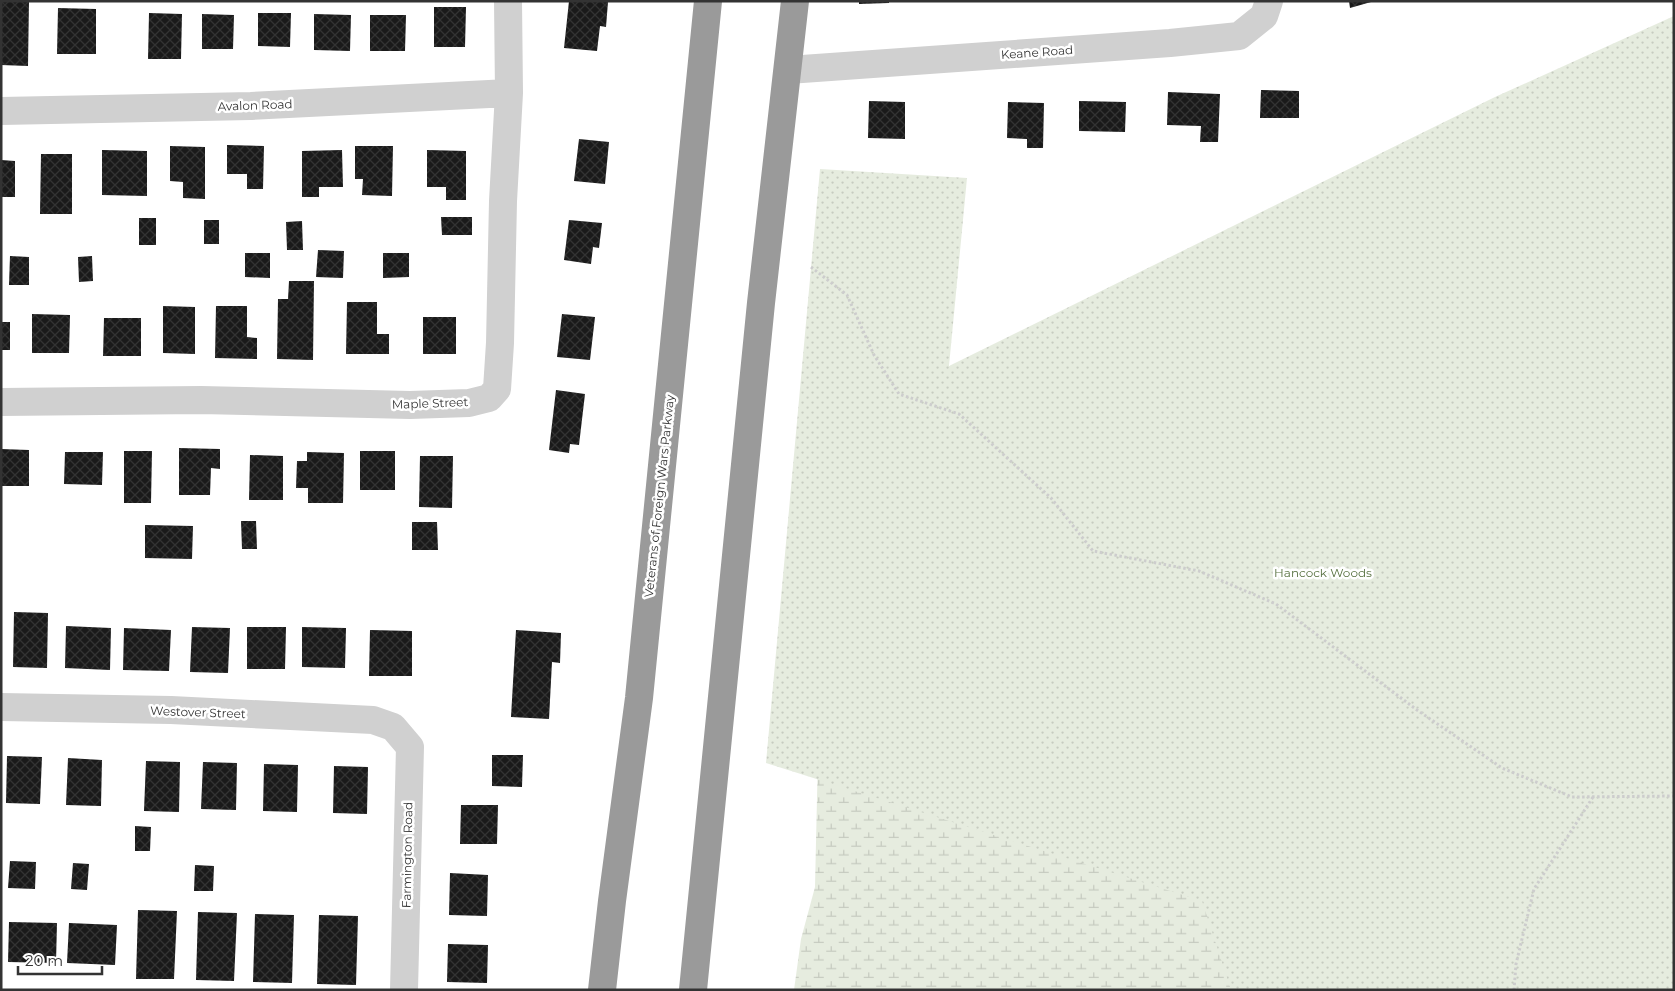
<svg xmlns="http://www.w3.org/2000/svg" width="1675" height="991" font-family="Montserrat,sans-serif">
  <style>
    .wetland { fill: url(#wetland-marsh) }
    .park { fill: url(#park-dots) }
    .building { fill: url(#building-cross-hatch) }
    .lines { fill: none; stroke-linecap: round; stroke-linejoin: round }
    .path { stroke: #cdcdcd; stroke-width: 3; stroke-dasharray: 2.5 2.5; stroke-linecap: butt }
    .street { stroke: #d0d0d0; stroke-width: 28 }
    .highway { stroke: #9a9a9a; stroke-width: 28 }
    .labels { text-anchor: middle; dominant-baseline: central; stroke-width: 5; stroke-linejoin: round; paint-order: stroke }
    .street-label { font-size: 12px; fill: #333; stroke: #fff }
    .park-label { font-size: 12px; fill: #56703f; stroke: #fff }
  </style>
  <defs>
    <pattern id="wetland-marsh" width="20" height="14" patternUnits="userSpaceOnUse" patternTransform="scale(1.25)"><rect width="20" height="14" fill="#e6ecdf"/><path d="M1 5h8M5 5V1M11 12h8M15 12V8" fill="none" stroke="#c6cbc0"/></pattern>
    <pattern id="park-dots" width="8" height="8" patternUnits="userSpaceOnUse" patternTransform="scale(1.25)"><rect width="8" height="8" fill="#e6ecdf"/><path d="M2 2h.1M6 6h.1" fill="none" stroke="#c6cbc0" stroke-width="1.8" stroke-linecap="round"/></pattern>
    <pattern id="building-cross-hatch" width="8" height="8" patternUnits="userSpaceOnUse" patternTransform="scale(1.25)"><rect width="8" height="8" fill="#1a1a1a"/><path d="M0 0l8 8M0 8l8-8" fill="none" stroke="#333"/></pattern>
  </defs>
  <rect width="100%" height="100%" fill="#fff"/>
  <path class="wetland" d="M1011,748l303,242h-520l7,-51 14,-52 3,-133z"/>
  <path class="park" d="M1674,16v974h-443l-29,-89 -436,-138 54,-594 147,9 -18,188 546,-269z"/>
  <path class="building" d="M1,1h28l-1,65 -27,-1z
    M569,1l39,1 -2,25 -6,-1 -3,25 -33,-3z
    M859,1h30v2l-30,1z
    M1349,1h22v1l-21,6z
    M434,7h32l-1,40h-31z
    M58,8l38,1v45h-39z
    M149,13l33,1 -1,45h-33z
    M258,13h33l-1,34 -32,-1z
    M202,14l32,1 -1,34h-31z
    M314,14l37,1 -1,36 -36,-1z
    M370,15h36l-1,36h-35z
    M1261,90l38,1v27h-39z
    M1168,92l52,2 -2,48h-18l1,-16 -34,-1z
    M869,101l36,1v37l-37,-1z
    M1079,101l47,1 -1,30 -46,-1z
    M1008,102l36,1 -1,45h-16v-9l-20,-1z
    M579,139l30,3 -4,42 -31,-3z
    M227,145l37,1 -1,43h-16v-15h-20z
    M170,146l35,1v52l-22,-1v-16l-13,-1z
    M355,146h38l-1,50 -30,-1 1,-16h-8z
    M102,150l45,1v45l-45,-1z
    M342,150l1,37h-24v10h-17v-46z
    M427,150l39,1v49h-20v-13h-19z
    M41,154h31v60h-32z
    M1,160l14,1v36h-14z
    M441,217h31v18h-30z
    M139,218h17v27h-17z
    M204,220h15v24h-15z
    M569,220l33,3 -3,25 -6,-1 -2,17 -27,-4z
    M302,221l1,29h-16l-1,-28z
    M318,250l26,1 -1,27 -27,-1z
    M245,253h25v25l-25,-1z
    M383,253h26v24l-26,1z
    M10,256l19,1v28h-20z
    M92,256l1,25 -14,1 -1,-25z
    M289,281h25l-1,79 -36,-1 1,-60h10z
    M347,302h30v32h12v20h-43z
    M163,306l32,1v47l-32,-1z
    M216,306h31v31l10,1v21l-42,-1z
    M32,314l38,1 -1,38h-37z
    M562,314l33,3 -5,43 -33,-3z
    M423,317h33v37h-33z
    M104,318h37v38h-38z
    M1,322h9v28h-9z
    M556,390l29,4 -6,51 -9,-1 -1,9 -20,-3z
    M179,448l41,1v20l-9,-1 -1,27h-31z
    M1,449l28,1v36h-28z
    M124,451h28l-1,52h-27z
    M360,451h35v39h-35z
    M65,452h38l-1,33 -38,-1z
    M307,452l37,1 -1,50h-35v-15h-12l1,-27h10z
    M250,455l33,1v44h-34z
    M420,456h33l-1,52 -33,-1z
    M241,521h15l1,28h-15z
    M412,522h25l1,28h-26z
    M145,525l48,1 -1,33 -47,-1z
    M14,612l34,1 -1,55 -34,-1z
    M66,626l45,2 -1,42 -45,-2z
    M192,627l38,1 -2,45 -38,-1z
    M247,627h39l-1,42h-38z
    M302,627l44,1 -1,40 -43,-1z
    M124,628l47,2 -2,41 -46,-1z
    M370,630l42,1v45h-43z
    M516,630l45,3 -1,30 -8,-1 -3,57 -38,-2z
    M492,755h31l-1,32 -30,-1z
    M7,756l35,1 -2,47 -34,-1z
    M68,758l34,2 -1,46 -35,-1z
    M146,761l34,1 -1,50 -35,-1z
    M203,762l34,1 -1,47 -35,-1z
    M264,764l34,1 -1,47 -34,-1z
    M334,766l34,1 -1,47 -34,-1z
    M461,805h37l-1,39h-37z
    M135,826l16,1 -1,24h-15z
    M10,861l26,1 -1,27 -27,-1z
    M73,863l16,1 -2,26 -16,-1z
    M195,865l19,1 -1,25h-19z
    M450,873l38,2 -1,41 -38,-1z
    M138,910l39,1 -3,68h-38z
    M198,912l39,1 -3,68 -38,-1z
    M255,914l39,1 -2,68 -39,-1z
    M319,915l39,1 -2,69 -39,-1z
    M9,922l48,1 -1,40 -48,-1z
    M69,923l48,2 -2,40 -48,-2z
    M448,944l40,1 -1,38 -40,-1z"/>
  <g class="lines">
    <path class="path" d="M811,267l36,28 27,60 25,39 60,20 92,84 42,53 106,20 77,33 141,106 85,58 70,29 102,-1
      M1514,990l2,-26 18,-75 59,-92"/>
    <path class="street" d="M788,70l382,-27 69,-7 25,-20 5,-15
      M1,111l250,-5 258,-13
      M1,402l200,-2 209,5 59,-2 20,-5 8,-9 3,-46 3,-142 6,-108 -1,-92
      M1,707l170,3 202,10 20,7 17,20 -6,243"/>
    <path class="highway" d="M602,990l10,-89 27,-203 69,-697
      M693,990l68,-687 34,-302"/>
  </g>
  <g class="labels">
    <g class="street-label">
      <text transform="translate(1037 52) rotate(-4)">Keane Road</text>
      <text transform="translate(255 105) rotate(-2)">Avalon Road</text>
      <text transform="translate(430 403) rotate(-2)">Maple Street</text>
      <text transform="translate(659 496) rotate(-84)">Veterans of Foreign Wars Parkway</text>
      <text transform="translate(198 712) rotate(2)">Westover Street</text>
      <text transform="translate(407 855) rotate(-89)">Farmington Road</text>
    </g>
    <g class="park-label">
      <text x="1323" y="572">Hancock Woods</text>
    </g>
  </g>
  <rect width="1675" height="991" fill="none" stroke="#333333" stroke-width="5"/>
  <path d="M18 966v8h84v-8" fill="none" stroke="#333333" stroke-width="2.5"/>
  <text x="25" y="966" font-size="15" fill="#333333" stroke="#ffffff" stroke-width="4" paint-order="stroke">20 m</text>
</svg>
